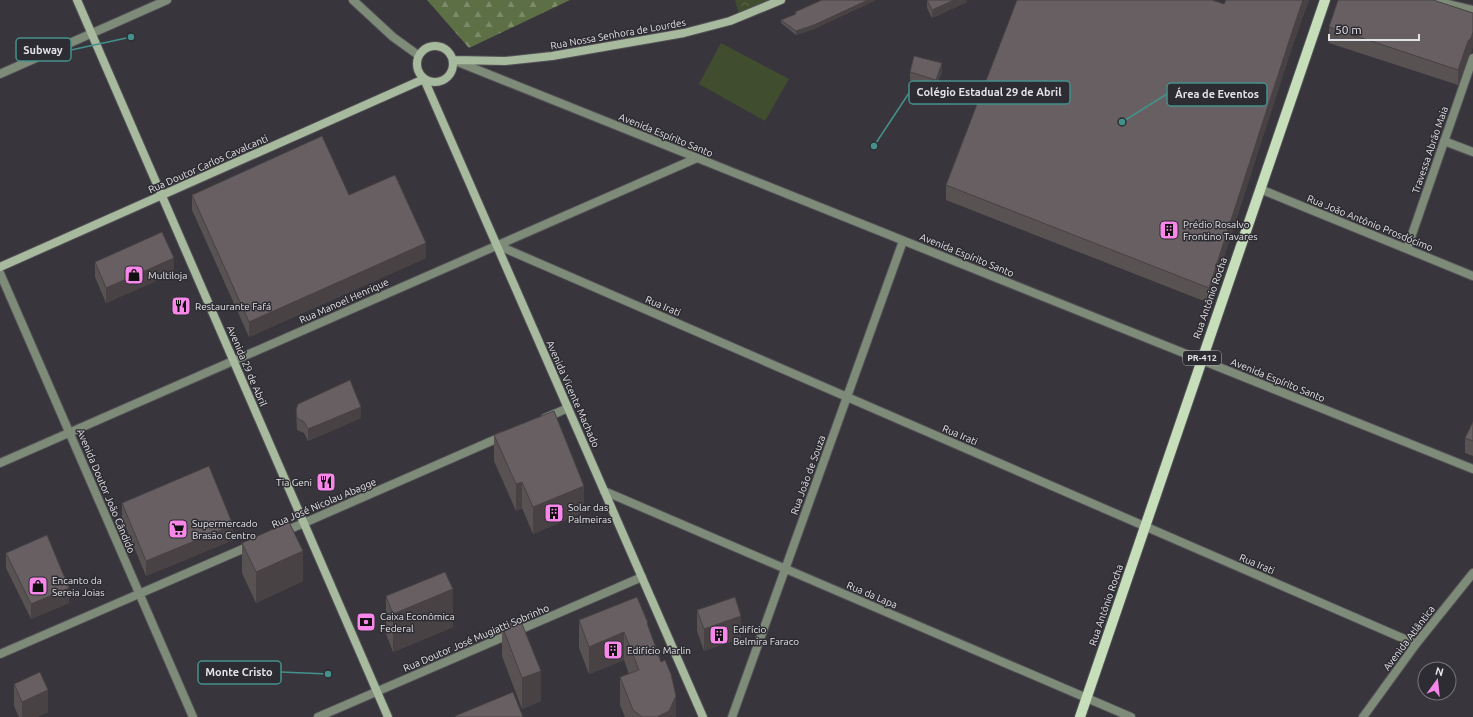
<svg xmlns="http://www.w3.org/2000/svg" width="1473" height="717" font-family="Ubuntu,sans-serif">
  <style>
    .green { fill: #414d2f }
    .forest { fill: url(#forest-firs) }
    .park { fill: url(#park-crowns) }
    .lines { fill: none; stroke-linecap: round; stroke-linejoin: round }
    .minor-casing { stroke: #535257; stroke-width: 10 }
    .tertiary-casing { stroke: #535257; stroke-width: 10 }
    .secondary-casing { stroke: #535257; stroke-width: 10 }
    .primary-casing { stroke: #535257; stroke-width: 12 }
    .minor { stroke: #7f8b79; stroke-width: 8 }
    .tertiary { stroke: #7f8b79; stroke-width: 8 }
    .secondary { stroke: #a7ba9e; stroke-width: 8 }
    .primary { stroke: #c6dfba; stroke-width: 10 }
    .wall { fill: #595253 }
    .shaded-wall { fill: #484244 }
    .building { fill: #675f61; stroke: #484244 }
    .labels { text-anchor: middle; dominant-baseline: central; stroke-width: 3; stroke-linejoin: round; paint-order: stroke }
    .shield { fill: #2d2c32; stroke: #acabb0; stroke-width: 1 }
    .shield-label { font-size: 9px; font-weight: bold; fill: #e3e2e6 }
    .street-label { font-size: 10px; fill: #e3e2e6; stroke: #2d2c32 }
    .poi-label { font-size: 10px; fill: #e3e2e6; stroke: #2d2c32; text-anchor: start }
    .leader { fill: none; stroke: #44918c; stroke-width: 1.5 }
    .callout-dot { fill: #44918c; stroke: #2d2c32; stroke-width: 1.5 }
    .callout { fill: #2d2c32; stroke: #44918c; stroke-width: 1.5 }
    .callout-label { font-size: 11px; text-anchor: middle; font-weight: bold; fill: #e3e2e6 }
  </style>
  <defs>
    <pattern id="forest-firs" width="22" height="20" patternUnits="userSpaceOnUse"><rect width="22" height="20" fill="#5d6f45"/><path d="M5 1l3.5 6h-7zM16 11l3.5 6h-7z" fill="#7c8a69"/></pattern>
    <pattern id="park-crowns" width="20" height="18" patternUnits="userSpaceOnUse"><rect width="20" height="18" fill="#414d2f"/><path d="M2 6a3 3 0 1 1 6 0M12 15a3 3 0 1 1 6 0" fill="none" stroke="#5c664d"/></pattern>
  </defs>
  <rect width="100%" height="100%" fill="#38363c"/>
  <path class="green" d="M721,43l68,36 -24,42 -66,-37z"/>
  <path class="forest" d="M427,0h143l-101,48z"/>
  <path class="park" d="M735,0h37l-32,17z"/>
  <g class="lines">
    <g class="minor-casing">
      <path id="minor" d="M1431,0l42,10
        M0,74l167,-74
        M1444,141l29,11
        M1260,189l213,87
        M497,245l919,399
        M1407,249l66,-191
        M0,273l193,444
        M545,418l23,-10
        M0,463l697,-305
        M604,491l527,226
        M304,523l199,-87
        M318,717l324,-140
        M732,717l171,-476"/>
    </g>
    <g class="tertiary-casing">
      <path id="tertiary" d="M353,0l40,37 25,18
        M453,60l1020,409
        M283,532l21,-9
        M0,654l252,-109
        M1363,717l53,-73 57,-71"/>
    </g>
    <g class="secondary-casing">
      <path id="secondary" d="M77,0l311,717
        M417 64a18 18 0 1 1 36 0a18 18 0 1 1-36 0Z
        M453,60l52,1 47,-5 132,-23 46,-12 51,-21
        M0,267l424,-188 279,638"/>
    </g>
    <g class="primary-casing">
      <path id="primary" d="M1080,717l245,-717"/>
    </g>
    <use href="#minor" class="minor"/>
    <use href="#tertiary" class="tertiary"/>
    <use href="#secondary" class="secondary"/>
    <use href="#primary" class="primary"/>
  </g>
  <path class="wall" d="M822,0h54l-62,29 -18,6 -15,-12v-3l14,-5v-3z
    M927,0h40v2l-35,16 -5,-10z
    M1226,0h83l-16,44 -84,259 -263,-103v-15l278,-181z
    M1329,27l142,26 -3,3 -10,29 -129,-42z
    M942,71l-6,17 -26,-8v-8z
    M192,195h157l77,63 -177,79 -57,-127z
    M95,262l79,11 -68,30 -11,-26z
    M296,410l65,8 -53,23 -4,-8 -7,-3z
    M1473,422v34l-8,-3v-15z
    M494,435l90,77 -51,22 -11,-26 -6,3 -22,-50z
    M122,503l111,37 -87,36 -24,-58z
    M242,543l61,38 -47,22 -14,-30z
    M6,553l63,50 -38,16 -25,-51z
    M386,596l67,31 -60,25 -7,-18z
    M697,610l44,28 -37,13 -7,-20z
    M579,620l69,7 28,90h-51l-5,-12v-28l9,-3 -5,-14 -35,14 -10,-26z
    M502,626l39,75 -19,8 -20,-53z
    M14,684l34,28 -11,5h-18l-5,-11z"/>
  <path class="shaded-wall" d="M868,0h8l-62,29 -18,6v-4z
    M954,0h13v2l-35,16v-8z
    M1303,0h6l-16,44 -84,259v-15l84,-259z
    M1473,32v15l-2,6 -3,3 -10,29v-15l10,-29z
    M942,63v8l-6,17v-8z
    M426,243v15l-177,79v-15z
    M174,258v15l-68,30v-15z
    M361,407v11l-53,23v-12z
    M522,482v26l-6,3v-27z
    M584,486v26l-51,22v-27z
    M233,525v15l-87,36v-15z
    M303,551v30l-47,22v-31z
    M69,588v15l-38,16v-15z
    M453,589v38l-60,25v-38z
    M741,616v22l-37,13v-22z
    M624,632v28l-35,14v-27z
    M541,671v30l-19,8v-31z
    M48,690v22l-11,5h-15v-15z
    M676,696v21h-19z"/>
  <path class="building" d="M822,0h46l-54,25 -18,6 -15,-11 15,-6 -1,-2z
    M927,0h27l-22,10z
    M1017,0h195l12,4 2,-4h77l-10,29 -84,259 -263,-103z
    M1338,0h95l40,13v19l-2,6 -3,3 -10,29 -129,-43z
    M914,56l28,7 -6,17 -26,-8z
    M322,136l27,59 46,-20 31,68 -177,79 -57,-127z
    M162,232l12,26 -68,30 -11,-26z
    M350,380l11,27 -53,22 -4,-7 -7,-4 -1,-8 2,-6z
    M554,411l30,75 -51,21 -11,-25 -6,2 -22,-49z
    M1473,422v19l-8,-3z
    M209,466l24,59 -87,36 -24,-58z
    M289,522l14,29 -47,21 -14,-29z
    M47,535l22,53 -38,16 -25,-51z
    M445,572l8,17 -60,25 -7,-18z
    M637,597l11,26h-1l14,39 4,-2 6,14 5,22 -7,15 -12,6h-15l-9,-7 -13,-33 19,-7 -15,-38 -35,15 -10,-27z
    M735,597l6,19 -37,13 -7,-19z
    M520,619l21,52 -19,7 -20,-52z
    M40,672l8,18 -26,12 -8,-18z
    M513,692l10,25h-67l-1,-1z"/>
  <defs>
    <g id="building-square" transform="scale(1)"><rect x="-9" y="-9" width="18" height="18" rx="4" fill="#f987e9" stroke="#2d2c32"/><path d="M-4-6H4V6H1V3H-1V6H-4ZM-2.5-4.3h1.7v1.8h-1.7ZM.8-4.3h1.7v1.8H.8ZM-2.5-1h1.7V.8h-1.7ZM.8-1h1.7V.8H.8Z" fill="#111"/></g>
    <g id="shop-square" transform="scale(1)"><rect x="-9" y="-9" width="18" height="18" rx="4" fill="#f987e9" stroke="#2d2c32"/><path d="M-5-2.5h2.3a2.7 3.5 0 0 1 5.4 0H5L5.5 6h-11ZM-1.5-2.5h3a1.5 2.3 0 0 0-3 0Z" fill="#111"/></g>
    <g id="restaurant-square" transform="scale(1)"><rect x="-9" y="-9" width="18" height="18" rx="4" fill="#f987e9" stroke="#2d2c32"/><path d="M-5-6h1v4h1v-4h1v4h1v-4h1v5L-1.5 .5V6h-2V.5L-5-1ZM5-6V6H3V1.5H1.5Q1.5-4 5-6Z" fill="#111"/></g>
    <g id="supermarket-square" transform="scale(1)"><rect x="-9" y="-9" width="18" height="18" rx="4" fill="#f987e9" stroke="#2d2c32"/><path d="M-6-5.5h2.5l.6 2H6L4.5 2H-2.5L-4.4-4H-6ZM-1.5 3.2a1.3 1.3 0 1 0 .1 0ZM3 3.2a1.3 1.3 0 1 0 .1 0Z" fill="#111"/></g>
    <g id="bank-square" transform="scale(1)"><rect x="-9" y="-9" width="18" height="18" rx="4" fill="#f987e9" stroke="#2d2c32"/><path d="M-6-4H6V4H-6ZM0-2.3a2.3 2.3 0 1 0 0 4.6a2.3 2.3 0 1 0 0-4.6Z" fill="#111"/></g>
  </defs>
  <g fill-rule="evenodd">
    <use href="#building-square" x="1169" y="230"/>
    <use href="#shop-square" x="134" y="275"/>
    <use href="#restaurant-square" x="181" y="306"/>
    <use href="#restaurant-square" x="326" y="482"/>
    <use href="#building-square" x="554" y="513"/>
    <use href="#supermarket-square" x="178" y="529"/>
    <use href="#shop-square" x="38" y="586"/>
    <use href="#bank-square" x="366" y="622"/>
    <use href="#building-square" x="719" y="635"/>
    <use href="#building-square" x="613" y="650"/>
  </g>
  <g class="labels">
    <rect class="shield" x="1183" y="351" width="38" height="14" rx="3"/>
    <g class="shield-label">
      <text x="1202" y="358">PR-412</text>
    </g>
    <g class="street-label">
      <text transform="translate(618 34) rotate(-10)">Rua Nossa Senhora de Lourdes</text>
      <text transform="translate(666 135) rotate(22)">Avenida Espírito Santo</text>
      <text transform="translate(1430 150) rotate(-71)">Travessa Abrão Maia</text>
      <text transform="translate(208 164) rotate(-24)">Rua Doutor Carlos Cavalcanti</text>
      <text transform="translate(1370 223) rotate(22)">Rua João Antônio Prosdócimo</text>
      <text transform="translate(967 255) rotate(22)">Avenida Espírito Santo</text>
      <text transform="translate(1210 298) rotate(-71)">Rua Antônio Rocha</text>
      <text transform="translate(344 301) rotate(-24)">Rua Manoel Henrique</text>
      <text transform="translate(663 306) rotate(23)">Rua Irati</text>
      <text transform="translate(247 366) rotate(67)">Avenida 29 de Abril</text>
      <text transform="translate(1278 380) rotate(22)">Avenida Espírito Santo</text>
      <text transform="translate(573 394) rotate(66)">Avenida Vicente Machado</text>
      <text transform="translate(960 435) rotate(23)">Rua Irati</text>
      <text transform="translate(808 475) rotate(-70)">Rua João de Souza</text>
      <text transform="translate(106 491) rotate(67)">Avenida Doutor João Cândido</text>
      <text transform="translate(324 503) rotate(-23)">Rua José Nicolau Abagge</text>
      <text transform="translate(1257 564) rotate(23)">Rua Irati</text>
      <text transform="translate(872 595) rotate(23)">Rua da Lapa</text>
      <text transform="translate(1106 605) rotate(-71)">Rua Antônio Rocha</text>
      <text transform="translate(476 638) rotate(-23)">Rua Doutor José Mugiatti Sobrinho</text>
      <text transform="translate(1409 638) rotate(-53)">Avenida Atlântica</text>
    </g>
    <g class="poi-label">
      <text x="1183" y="224">Prédio Rosalvo<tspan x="1183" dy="12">Frontino Tavares</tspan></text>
      <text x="148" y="275">Multiloja</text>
      <text x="195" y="306">Restaurante Fafá</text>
      <text x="312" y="482" text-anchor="end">Tia Geni</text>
      <text x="568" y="507">Solar das<tspan x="568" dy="12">Palmeiras</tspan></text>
      <text x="192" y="523">Supermercado<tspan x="192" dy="12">Brasão Centro</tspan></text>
      <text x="52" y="580">Encanto da<tspan x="52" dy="12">Sereia Joias</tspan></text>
      <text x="380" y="616">Caixa Econômica<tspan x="380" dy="12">Federal</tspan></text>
      <text x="733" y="629">Edifício<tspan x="733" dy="12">Belmira Faraco</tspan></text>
      <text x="627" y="650">Edifício Marlin</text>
    </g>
  </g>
  <path class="leader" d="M131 37L71 50M874 146L909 93M1122 122L1167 94M328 674L281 672"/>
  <g class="callout-dot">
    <circle cx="131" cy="37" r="4"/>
    <circle cx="874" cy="146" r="4"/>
    <circle cx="1122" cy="122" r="4"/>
    <circle cx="328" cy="674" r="4"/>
  </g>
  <g class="callout">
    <rect x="16" y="38" width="55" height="23" rx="4"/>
    <rect x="909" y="81" width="161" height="23" rx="4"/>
    <rect x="1167" y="83" width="100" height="23" rx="4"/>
    <rect x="198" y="661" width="83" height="23" rx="4"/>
  </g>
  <g class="callout-label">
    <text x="43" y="54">Subway</text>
    <text x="989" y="96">Colégio Estadual 29 de Abril</text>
    <text x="1217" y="98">Área de Eventos</text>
    <text x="239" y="676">Monte Cristo</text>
  </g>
  <g transform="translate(1437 681) rotate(15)"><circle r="19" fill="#2d2c32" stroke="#76757a"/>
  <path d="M0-3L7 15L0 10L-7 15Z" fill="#f987e9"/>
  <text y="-6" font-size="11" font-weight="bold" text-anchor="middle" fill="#e3e2e6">N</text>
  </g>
  <path d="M1329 34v6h90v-6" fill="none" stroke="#e3e2e6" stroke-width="2"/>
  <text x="1335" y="34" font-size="12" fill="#e3e2e6" stroke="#2d2c32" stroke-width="3" paint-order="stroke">50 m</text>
</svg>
